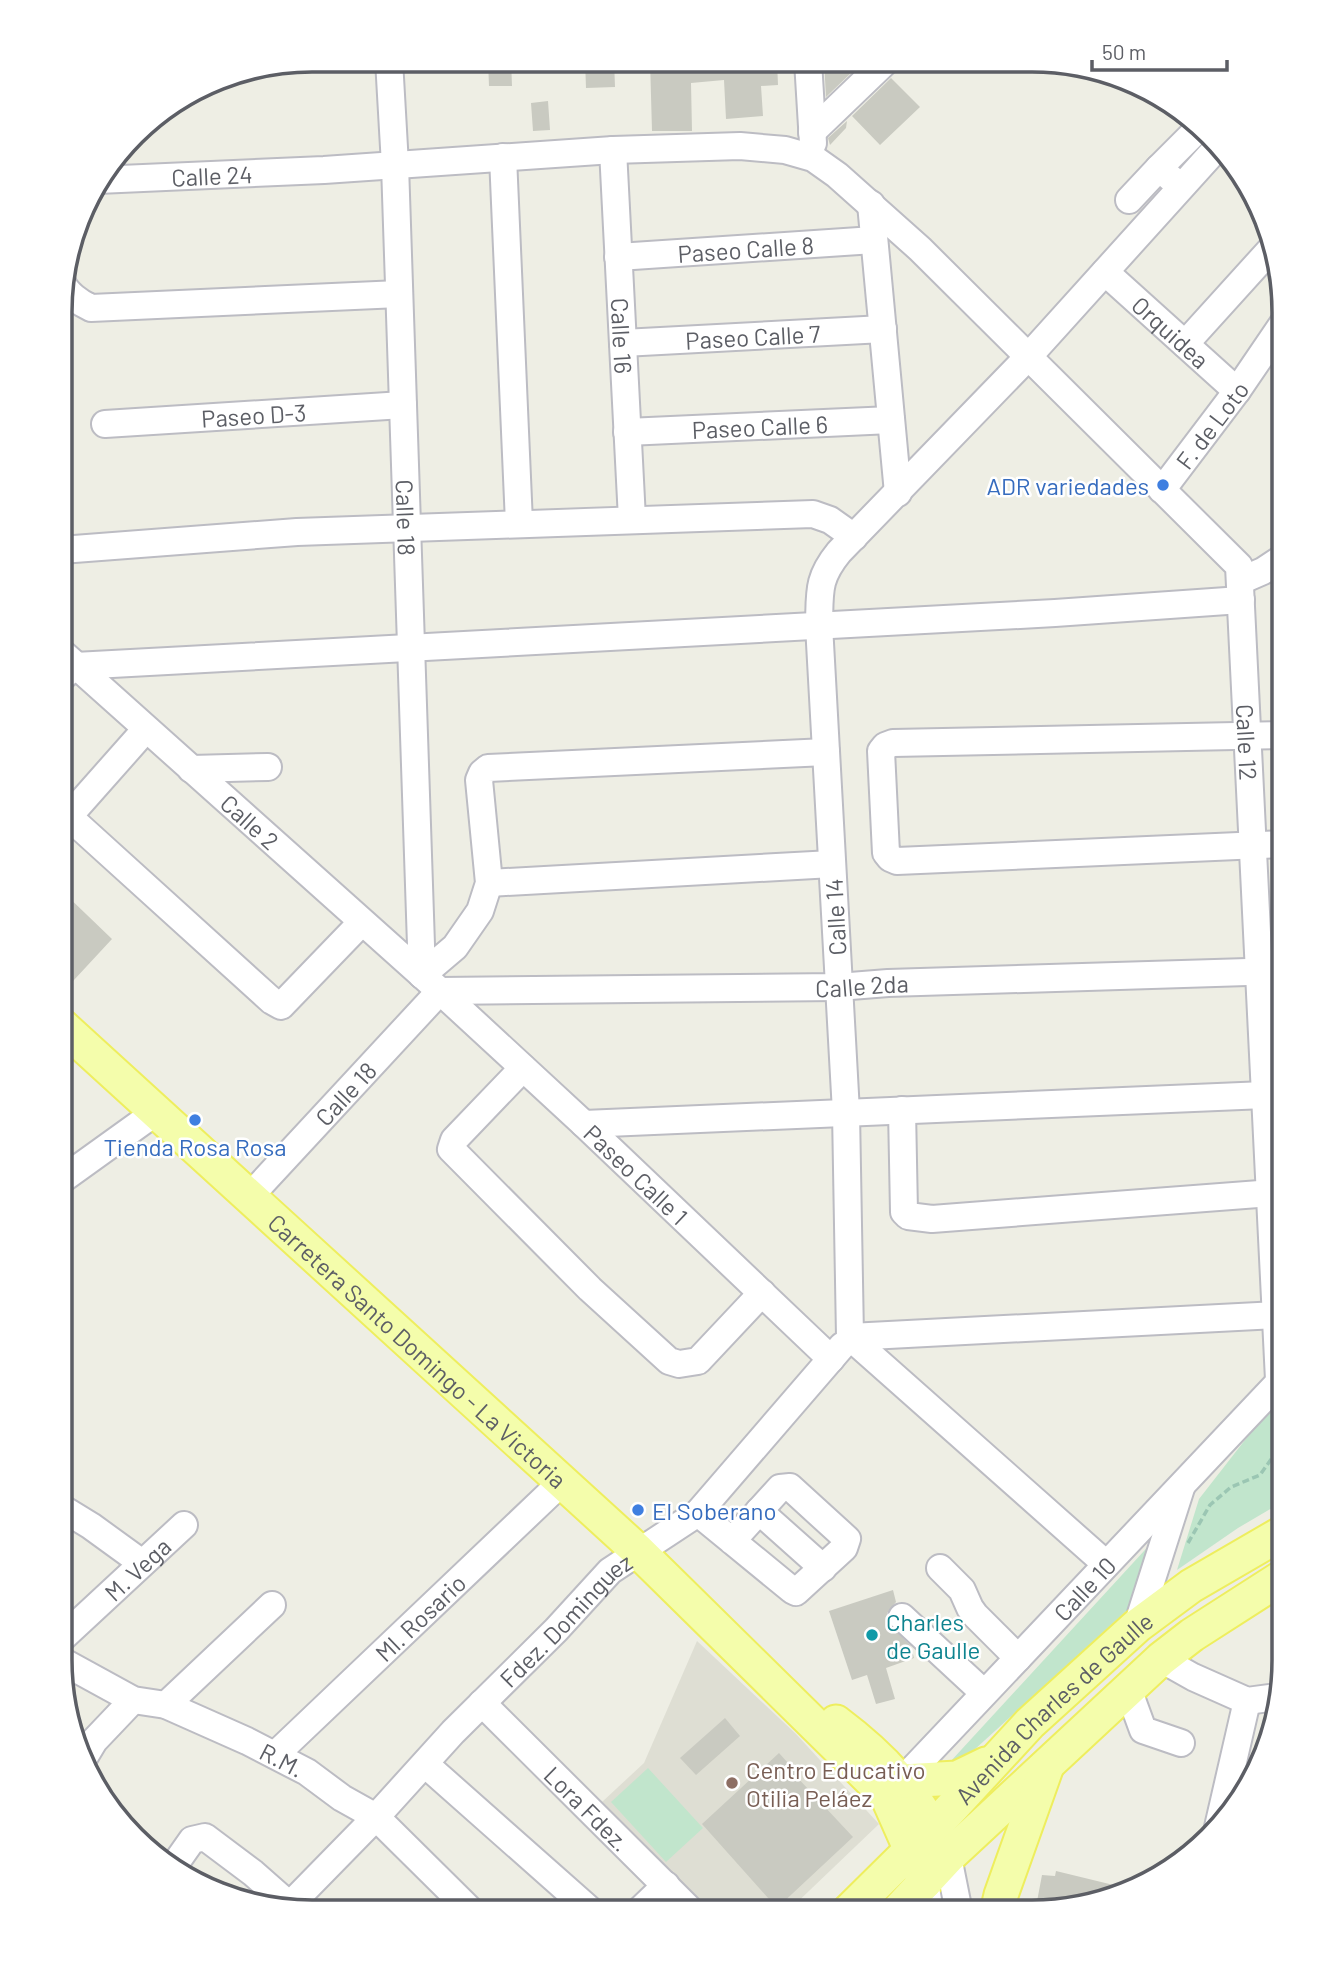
<svg xmlns="http://www.w3.org/2000/svg" width="1344" height="1972" font-family="Barlow,sans-serif">
  <style>
    .education { fill: #deded3 }
    .green { fill: #c1e5cc }
    .building { fill: #c9cac1 }
    .lines { fill: none; stroke-linecap: round; stroke-linejoin: round }
    .minor-casing { stroke: #bcbcc3; stroke-width: 30 }
    .major-casing { stroke: #eeee5e; stroke-width: 37 }
    .path { stroke: #9bc6b3; stroke-width: 3.5; stroke-dasharray: 7 3.5; stroke-linecap: butt }
    .minor { stroke: #fff; stroke-width: 26 }
    .major { stroke: #f4fdab; stroke-width: 33 }
    .shop-dot { fill: #3f7fe0; stroke: #fff; stroke-width: 2.5 }
    .culture-dot { fill: #0f9aa8; stroke: #fff; stroke-width: 2.5 }
    .education-dot { fill: #8d6e63; stroke: #fff; stroke-width: 2.5 }
    .labels { text-anchor: middle; dominant-baseline: central; stroke-width: 5; stroke-linejoin: round; paint-order: stroke }
    .street-label { font-size: 24px; fill: #5c5e65; stroke: #fff }
    .shop-label { font-size: 24px; fill: #366cbe; stroke: #fff; text-anchor: end }
    .culture-label { font-size: 24px; fill: #0d838f; stroke: #fff; text-anchor: start }
    .education-label { font-size: 24px; fill: #785e54; stroke: #fff; text-anchor: start }
    .rim { fill: none; stroke: #5c5e65; stroke-width: 3.5 }
  </style>
  <rect width="100%" height="100%" fill="#eeeee4"/>
  <path class="education" d="M697,1641l99,93 83,90 -92,88h-80l-105,-110 42,-39z"/>
  <path class="green" d="M1284,1402v99l-46,27 -61,42 22,-71 60,-77z
    M1155,1539l-23,67 -181,165 -1,-9z
    M648,1768l55,60 -37,34 -55,-60z"/>
  <path class="building" d="M488,60h23l1,26h-23z
    M585,60h29l1,27 -29,1z
    M650,60l127,1 1,24 -17,1 2,30 -37,3 -2,-39 -33,3 1,48h-40z
    M824,61h29l-1,11 -26,25z
    M891,78l29,29 -40,38 -28,-29z
    M548,101l2,29 -17,1 -2,-28z
    M847,121l-1,7 -16,17 -2,-7z
    M61,890l51,49 -51,55z
    M893,1590l3,12 -9,11v9l24,24 3,12 -28,10 9,31 -19,5 -9,-29 -15,5 -23,-69z
    M725,1718l15,18 -44,39 -16,-17z
    M779,1753l18,20 -2,2 58,62 -76,71 -75,-84z
    M1056,1871l78,19 -5,3 -94,19 7,-37 13,1z"/>
  <g class="lines">
    <g class="minor-casing">
      <g id="minor">
        <path id="s1" d="M389,60l6,105 27,810"/>
        <path d="M808,61l5,82"/>
        <path d="M812,132l74,-71"/>
        <path id="s2" d="M613,150l19,369"/>
        <path d="M503,157l16,366"/>
        <path d="M1159,168l33,-33"/>
        <path id="s3" d="M98,180l226,-10 289,-20 127,-4 45,4 28,8 24,17 83,74 319,317 40,814"/>
        <path d="M1129,200l30,-32 22,19"/>
        <path d="M871,204l27,289"/>
        <path id="s4" d="M618,257l256,-17"/>
        <path id="s5" d="M1105,272l132,119"/>
        <path d="M62,282c4,11 18,21 29,26l308,-14"/>
        <path id="s6" d="M623,343l260,-14"/>
        <path d="M1185,344l87,-96"/>
        <path id="s7" d="M105,424l298,-19"/>
        <path id="s8" d="M627,432l264,-12"/>
        <path id="s9" d="M1162,490l75,-99 47,-69"/>
        <path d="M61,550l236,-18 516,-18 17,6 24,17"/>
        <path d="M1240,581l23,-10 21,-14"/>
        <path id="s10" d="M61,652l379,339 144,133 247,235"/>
        <path d="M61,678l14,-12 980,-53 186,-13"/>
        <path d="M191,769l77,-2"/>
        <path d="M69,817l203,184 9,5 81,-84"/>
        <path d="M61,825l85,-96"/>
        <path d="M1284,844l-387,17 -7,-3 -4,-5 -5,-102 4,-5 8,-3 391,-8"/>
        <path d="M489,883l343,-19"/>
        <path d="M422,975l33,-28 25,-36 9,-28 -10,-103 3,-7 6,-5 338,-16"/>
        <path id="s11" d="M440,991l398,-4 50,-4 396,-12"/>
        <path d="M523,1068l-69,72 -3,9 139,140 79,72 10,3 19,-3 64,-68"/>
        <path d="M902,1110l2,102 4,4 24,3 352,-27"/>
        <path d="M584,1124l681,-29"/>
        <path d="M60,1181l96,-69"/>
        <path id="s12" d="M250,1196l190,-205"/>
        <path d="M850,1337l-4,-225 -27,-487c1,-33 -2,-46 20,-73l189,-195 187,-207"/>
        <path d="M850,1337l425,-22"/>
        <path d="M850,1337l256,227"/>
        <path d="M60,1507l31,19 51,37"/>
        <path d="M759,1511l64,57"/>
        <path d="M698,1513l94,77 4,2 48,-44 3,-9 -57,-52 -10,1 -48,53"/>
        <path d="M940,1568l22,22 8,18 5,7 43,43"/>
        <path d="M902,1617l82,76"/>
        <path d="M1137,1626l44,-138"/>
        <path id="s13" d="M60,1640l124,-115"/>
        <path d="M1161,1659l32,18 54,24 30,-4"/>
        <path id="s14" d="M60,1660l73,40 33,5 81,36 60,31 35,26 34,19 95,94"/>
        <path d="M1128,1689l15,41 38,13"/>
        <path id="s15" d="M482,1703l210,209"/>
        <path d="M166,1705l106,-100"/>
        <path id="s16" d="M275,1755l288,-274"/>
        <path d="M82,1761l12,-20 39,-41"/>
        <path d="M425,1764l166,147"/>
        <path id="s17" d="M895,1788l389,-411"/>
        <path d="M1218,1827l29,-126"/>
        <path d="M948,1857l11,55"/>
        <path d="M173,1867l19,-27 13,-3 48,36 42,37"/>
        <path d="M925,1882l5,30"/>
        <path id="s18" d="M285,1910l91,-93 77,-85 103,-102 54,-59 88,-58 144,-167"/>
        <path d="M639,1911l27,-26"/>
      </g>
    </g>
    <g class="major-casing">
      <g id="major">
        <path id="s19" d="M61,1025l577,526 249,245 38,86"/>
        <path d="M836,1722c48,36 80,71 107,125"/>
        <path d="M902,1781l55,-3 29,-14"/>
        <path id="s20" d="M848,1912l85,-84 97,-105 107,-97 54,-40 93,-54"/>
        <path d="M897,1912l51,-55 213,-198 31,-24 92,-59"/>
        <path d="M997,1912l4,-17 46,-129"/>
      </g>
    </g>
    <path class="path" d="M1188,1543l22,-38 21,-18 29,-12 24,-34"/>
    <use href="#minor" class="minor"/>
    <use href="#major" class="major"/>
  </g>
  <g class="shop-dot">
    <circle cx="1163" cy="485" r="7"/>
    <circle cx="195" cy="1120" r="7"/>
    <circle cx="638" cy="1510" r="7"/>
  </g>
  <circle class="culture-dot" cx="872" cy="1635" r="7"/>
  <circle class="education-dot" cx="732" cy="1783" r="7"/>
  <g class="labels">
    <g class="street-label">
      <text stroke="none"><textPath href="#s3" startOffset="114">Calle 24</textPath></text>
      <text stroke="none"><textPath href="#s4" startOffset="128">Paseo Calle 8</textPath></text>
      <text stroke="none"><textPath href="#s5" startOffset="89">Orquidea</textPath></text>
      <text stroke="none"><textPath href="#s2" startOffset="186">Calle 16</textPath></text>
      <text stroke="none"><textPath href="#s6" startOffset="130">Paseo Calle 7</textPath></text>
      <text stroke="none"><textPath href="#s7" startOffset="149">Paseo D-3</textPath></text>
      <text stroke="none"><textPath href="#s9" startOffset="82">F. de Loto</textPath></text>
      <text stroke="none"><textPath href="#s8" startOffset="133">Paseo Calle 6</textPath></text>
      <text stroke="none"><textPath href="#s1" startOffset="458">Calle 18</textPath></text>
      <text stroke="none"><textPath href="#s3" startOffset="1484">Calle 12</textPath></text>
      <text stroke="none"><textPath href="#s10" startOffset="254">Calle 2</textPath></text>
      <text transform="translate(835 917) rotate(-93)">Calle 14</text>
      <text stroke="none"><textPath href="#s11" startOffset="422">Calle 2da</textPath></text>
      <text stroke="none"><textPath href="#s12" startOffset="140">Calle 18</textPath></text>
      <text stroke="none"><textPath href="#s10" startOffset="777">Paseo Calle 1</textPath></text>
      <text stroke="none"><textPath href="#s19" startOffset="483">Carretera Santo Domingo - La Victoria</textPath></text>
      <text stroke="none"><textPath href="#s13" startOffset="105">M. Vega</textPath></text>
      <text stroke="none"><textPath href="#s17" startOffset="275">Calle 10</textPath></text>
      <text stroke="none"><textPath href="#s16" startOffset="200">Ml. Rosario</textPath></text>
      <text stroke="none"><textPath href="#s18" startOffset="404">Fdez. Dominguez</textPath></text>
      <text stroke="none"><textPath href="#s20" startOffset="290">Avenida Charles de Gaulle</textPath></text>
      <text stroke="none"><textPath href="#s14" startOffset="245">R.M.</textPath></text>
      <text stroke="none"><textPath href="#s15" startOffset="149">Lora Fdez.</textPath></text>
    </g>
    <g class="shop-label">
      <text x="1149" y="485">ADR variedades</text>
      <text x="195" y="1146" text-anchor="middle">Tienda Rosa Rosa</text>
      <text x="652" y="1510" text-anchor="start">El Soberano</text>
    </g>
    <g class="culture-label">
      <text x="886" y="1621">Charles<tspan x="886" dy="28">de Gaulle</tspan></text>
    </g>
    <g class="education-label">
      <text x="746" y="1769">Centro Educativo<tspan x="746" dy="28">Otilia Peláez</tspan></text>
    </g>
  </g>
  <path d="M0 0H1344V1972H0ZM312 72H1032A240 240 0 0 1 1272 312V1660A240 240 0 0 1 1032 1900H312A240 240 0 0 1 72 1660V312A240 240 0 0 1 312 72Z" fill="#fff" fill-rule="evenodd"/>
  <path class="rim" d="M312 72H1032A240 240 0 0 1 1272 312V1660A240 240 0 0 1 1032 1900H312A240 240 0 0 1 72 1660V312A240 240 0 0 1 312 72Z"/>
  <path d="M1092 60v10h135v-10" fill="none" stroke="#5c5e65" stroke-width="3.5"/>
  <text x="1102" y="60" font-size="21" fill="#5c5e65" stroke="#ffffff" stroke-width="5" paint-order="stroke">50 m</text>
</svg>
